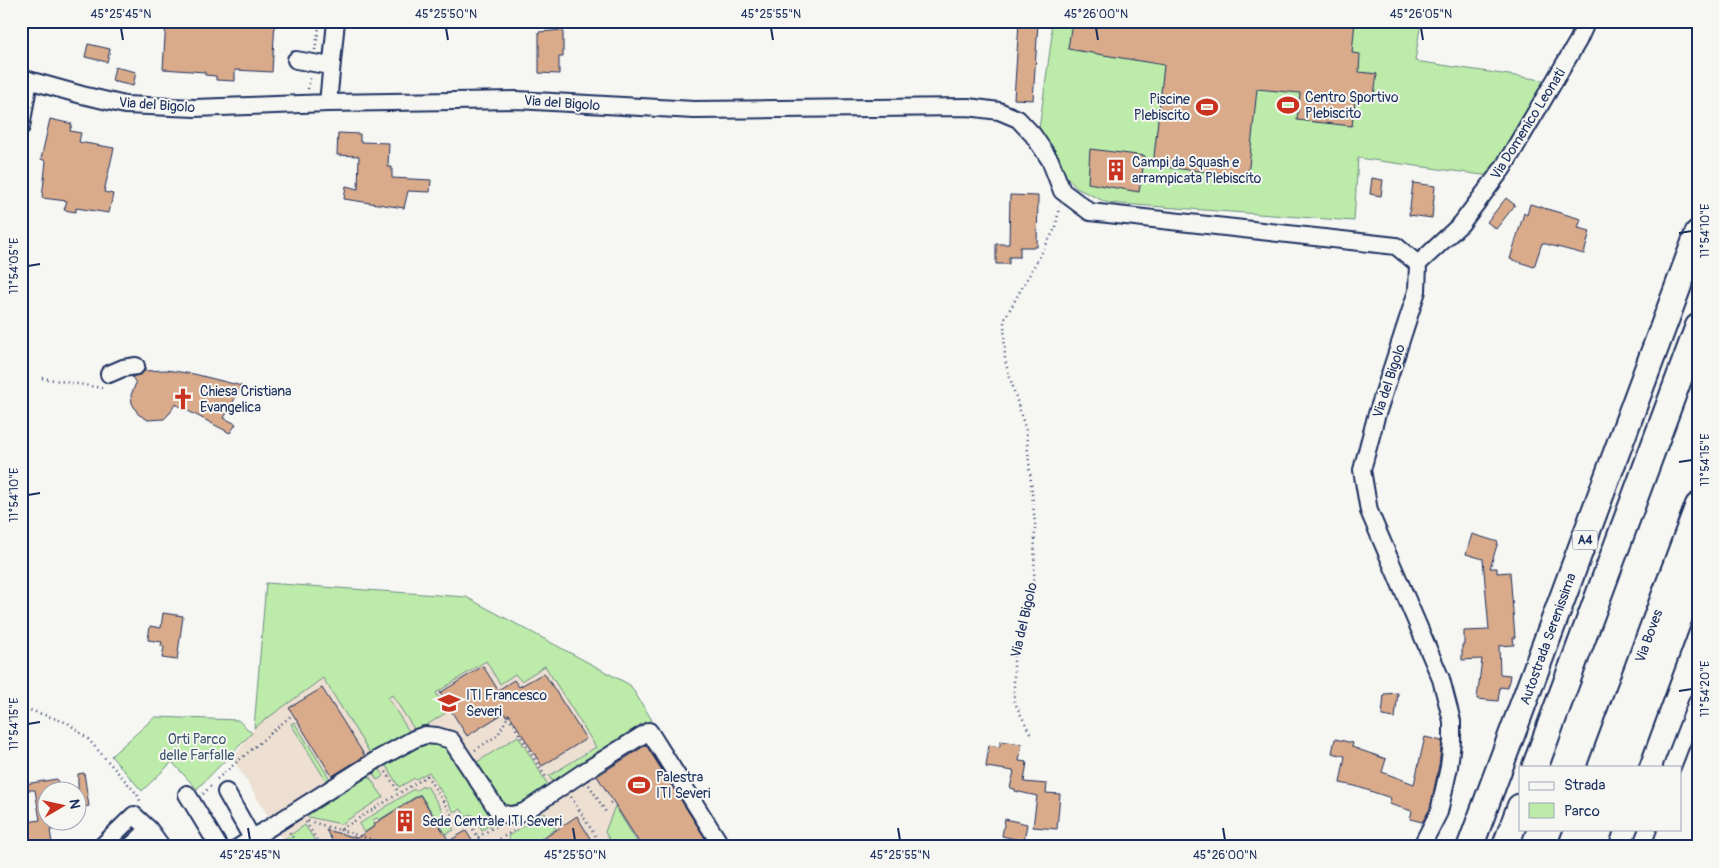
<svg xmlns="http://www.w3.org/2000/svg" width="1719" height="868" font-family="Pangolin,sans-serif">
  <style>
    .built { fill: #ede0d3 }
    .green { fill: #bdeba9; stroke: #6c8d84 }
    .building { fill: #d9ab8b; stroke: #1b2f5e }
    .lines { fill: none; stroke-linecap: round; stroke-linejoin: round }
    .minor-casing { stroke: #1b2f5e; stroke-width: 20 }
    .highway-casing { stroke: #1b2f5e; stroke-width: 29 }
    .path { stroke: #1b2f5e; stroke-width: 2.5; stroke-dasharray: 1 4; stroke-linecap: butt }
    .minor { stroke: #f6f6f2; stroke-width: 16 }
    .highway { stroke: #f6f6f2; stroke-width: 25 }
    .ticks { fill: none; stroke: #1b2f5e; stroke-width: 2 }
    .labels { text-anchor: middle; dominant-baseline: central; stroke-width: 4; stroke-linejoin: round; paint-order: stroke }
    .shield { fill: #f6f6f2; stroke: #5d6b8a; stroke-width: 1 }
    .shield-label { font-size: 12px; font-weight: bold; fill: #1b2f5e }
    .poi-label { font-size: 14px; fill: #1b2f5e; stroke: #f6f6f2; text-anchor: start }
    .street-label { font-size: 14px; fill: #1b2f5e; stroke: #f6f6f2 }
    .park-label { font-size: 14px; fill: #3b556d; stroke: #f6f6f2 }
    .neatline { fill: none; stroke: #1b2f5e; stroke-width: 2 }
    .ticks-label { font-size: 12px; text-anchor: middle; fill: #1b2f5e }
  </style>
  <rect width="100%" height="100%" fill="#f6f6f2"/>
  <filter id="ink" filterUnits="userSpaceOnUse"><feTurbulence type="fractalNoise" baseFrequency=".02" numOctaves="2"/><feDisplacementMap in="SourceGraphic" scale="10" xChannelSelector="R" yChannelSelector="G"/><feConvolveMatrix kernelMatrix="1 2 1 2 8 2 1 2 1" color-interpolation-filters="sRGB"/></filter>
  <g filter="url(#ink)">
    <path class="built" d="M266,583l200,14 164,88 101,162h-444l-54,-88 21,-31z"/>
    <path class="green" d="M1050,21h371l-6,40 134,20 -59,95 -132,-18 -4,63 -246,-18 -32,-15 -24,-30 -13,-29 13,-94z
      M266,583l200,14 164,88 22,35 -97,66 -6,-10 47,-29 -51,-81 -24,15 -6,-7 -15,10 -14,-23 -50,32 11,19 -31,20 -24,-37 -4,3 24,38 -39,22 -50,-80 -69,50z
      M155,717l83,3 14,13 -55,56 -25,-27 -30,29 -31,-35z
      M294,722l38,60 -4,2 -37,-60z
      M447,735l51,85 -16,10 -10,-16 -6,3 -5,-8 -7,3 -25,-40 -13,7 -1,-1 -16,9 -16,-26 32,-19z
      M518,736l32,52 -28,18 -16,2 -32,-44z
      M377,765l7,11 -7,4 -4,-7 -4,3 14,21 -42,27 -37,-8 -3,2 -2,-3z
      M423,786l1,2 3,-2 27,44 -8,4 -26,-40 -41,26 -2,-2 -4,2 1,6 -10,7 -5,-9 55,-35 1,2z
      M615,806l25,41h-26l-9,-15z
      M545,813l11,16 -28,18h-14l-6,-11z
      M305,825l14,22h-31l-5,-7z"/>
    <path class="building" d="M166,21h109l-3,51 -37,-2v11l-19,-1v-4l-11,-1v-3l-42,-3z
      M1072,21h283l-3,32 8,1 -1,18 18,2 -3,21 -18,-2 -4,33 -55,-6 3,-27 -43,-4 -9,87 -95,-10 11,-101 -96,-16z
      M1019,22l19,1 -5,77 -19,-1z
      M563,30v27h-4v17l-20,-1v-41z
      M88,44l22,5 -3,13 -22,-5z
      M115,67l21,5 -3,14 -21,-5z
      M50,119l22,5 -2,7 11,2 -2,9 35,6 -10,44 9,2 -4,19 -33,-5v4l-12,-2 3,-9 -25,-3 4,-37 -5,-2z
      M338,133l22,1v8l29,1 -1,24h4v11l39,2 -1,12 -22,-1 -4,17 -60,-9 2,-13 12,3 1,-33 -22,-1z
      M1090,149l55,7 -6,36 -51,-9z
      M1372,178l11,2 -2,16 -11,-2z
      M1413,183l22,3 -3,32 -23,-3z
      M1010,195l28,1 -1,51h-17v10h-11v7h-13v-20h13z
      M1506,198l9,7 -19,24 -9,-7z
      M1530,204l51,15 -3,9 12,3 -6,23 -42,-11 -8,24 -24,-8 14,-46 3,2z
      M166,370l28,4 48,12 -18,32 12,6 -6,9 -55,-29 -5,9 -6,6 -16,1 -10,-6 -6,-11 -1,-8 5,-12 -4,-6 10,-3 2,-3z
      M1472,534l26,8 -8,26h7v5l13,-1 5,66h-2l1,7 -15,1 1,28 10,1 -2,13 -8,-1 -2,14 -21,-2 5,-40 -20,1v-15h2v-14l25,-1 -6,-71 -17,-5z
      M163,613l20,3 -6,44 -15,-2 2,-11 -3,-1 1,-4 -14,-2 2,-14 11,2z
      M483,666l15,24 16,-10 5,7 25,-14 42,66 -44,27 -33,-52 -3,2 -2,-3 -37,23 -27,-43z
      M322,688l43,68 -33,20 -43,-68z
      M1398,693l-3,25 -13,-2 2,-22z
      M1425,737l17,4 -3,24 -9,44 -8,13 -12,-3 2,-8 -23,-7 2,-6 -36,-12 -15,-3 5,-27 -13,-3 3,-14 18,4 -1,4 34,12 -4,13 32,12z
      M1000,741l22,3 -3,17 8,1 -3,20 23,2 -1,9 14,1 -3,35 -24,-2 4,-31 -22,-5v-2l-5,-1 4,-17 -28,-4 3,-22 11,2z
      M646,745l59,93 -14,9h-49l-45,-71z
      M84,773l5,33 -11,2v-34z
      M57,779l2,11h-11v30h24l1,7 -23,3 2,13 -31,4v-24l19,-3 -5,-30h-9l-1,-6z
      M420,795l29,46 17,-10 10,16h-140l-10,-17 31,8 18,-12 -1,-2z
      M577,816l18,31h-64z
      M1005,819l22,5 -3,17 -22,-5z"/>
    <g class="lines">
      <g class="minor-casing">
        <path id="minor" d="M296,60l35,6
          M21,78l61,17 43,10 70,3 133,-5 189,-3 177,10 274,-3 31,4 19,8 15,16 17,25 12,31 28,21 306,34 22,18 -1,27 -41,126 -14,53 7,41 72,168 11,42v20l-3,26 -10,45 -18,35
          M328,103l8,-82
          M21,127l8,-47
          M1418,264l43,-40 42,-56 75,-127 9,-20
          M109,374l14,-6 13,-2
          M1672,767l26,-67
          M226,792l31,55
          M187,794l32,53
          M101,847l33,-32 15,14 13,18
          M130,847l19,-18
          M239,847l139,-88 36,-20 11,-4 12,1 14,4 47,71c10,6 16,4 26,1l58,-39 67,-42 73,116
          M1641,847l7,-18"/>
      </g>
      <g class="highway-casing">
        <path id="highway" d="M1535,767l163,-440
          M1601,767l97,-261
          M1624,767l74,-200
          M1470,847l228,-614
          M1505,847l15,-40
          M1571,847l7,-18
          M1594,847l6,-18"/>
      </g>
      <path class="path" d="M315,50l4,-22
        M308,89l2,-11
        M42,378l60,10
        M21,707l47,16 20,16 49,55 3,7
        M508,716l39,63
        M1030,733l-16,-32v-50l20,-65 1,-62 -9,-93 -21,-70 -1,-41 52,-93 3,-20
        M475,750l23,-15 11,-21
        M386,772l13,21
        M217,779l76,-65
        M589,785l18,29
        M203,794l9,-9
        M571,797l27,43
        M610,803l3,-2
        M308,821l32,9 87,-54 32,50 9,-5 16,26
        M306,822l15,25
        M340,830l40,12
        M478,837l18,-11
        M285,843l8,-5 -4,-6
        M487,847l26,-16"/>
      <use href="#minor" class="minor"/>
      <use href="#highway" class="highway"/>
    </g>
  </g>
  <path class="ticks" d="M121,28l2,12M446,28l2,12M771,28l2,12M1096,28l2,12M1421,28l2,12M1679,233l13,-2M28,266l12,-2M1679,462l13,-2M28,495l12,-2M1679,691l13,-2M28,724l12,-2M248,828l2,12M573,828l2,12M898,828l2,12M1223,828l2,12"/>
  <defs>
    <g id="stadium-bare" transform="scale(1.725)"><path d="M0-5a6.5 5 0 1 0 0 10a6.5 5 0 1 0 0-10ZM-3.5-1.8h7v3.6h-7Z" fill="#c8321e" stroke="#f6f6f2" stroke-width="2.5" paint-order="stroke"/></g>
    <g id="building-bare" transform="scale(1.725)"><path d="M-4-6H4V6H1V3H-1V6H-4ZM-2.5-4.3h1.7v1.8h-1.7ZM.8-4.3h1.7v1.8H.8ZM-2.5-1h1.7V.8h-1.7ZM.8-1h1.7V.8H.8Z" fill="#c8321e" stroke="#f6f6f2" stroke-width="2.5" paint-order="stroke"/></g>
    <g id="church-bare" transform="scale(1.725)"><path d="M-1.2-6h2.4v3.5h3.3v2.4h-3.3V6h-2.4V-.1h-3.3v-2.4h3.3Z" fill="#c8321e" stroke="#f6f6f2" stroke-width="2.5" paint-order="stroke"/></g>
    <g id="school-bare" transform="scale(1.725)"><path d="M0-5L7-2L0 1L-7-2ZM-4 1L0 2.5L4 1V4Q0 6-4 4Z" fill="#c8321e" stroke="#f6f6f2" stroke-width="2.5" paint-order="stroke"/></g>
  </defs>
  <g fill-rule="evenodd">
    <use href="#stadium-bare" x="1288" y="105"/>
    <use href="#stadium-bare" x="1207" y="107"/>
    <use href="#building-bare" x="1116" y="170"/>
    <use href="#church-bare" x="183" y="399"/>
    <use href="#school-bare" x="449" y="703"/>
    <use href="#stadium-bare" x="639" y="785"/>
    <use href="#building-bare" x="405" y="821"/>
  </g>
  <g class="labels">
    <rect class="shield" x="1572.5" y="530.5" width="25" height="19" rx="4"/>
    <g class="shield-label">
      <text x="1585" y="540">A4</text>
    </g>
    <g class="poi-label">
      <text x="1305" y="97">Centro Sportivo<tspan x="1305" dy="16">Plebiscito</tspan></text>
      <text x="1190" y="99" text-anchor="end">Piscine<tspan x="1190" dy="16">Plebiscito</tspan></text>
      <text x="1132" y="162">Campi da Squash e<tspan x="1132" dy="16">arrampicata Plebiscito</tspan></text>
      <text x="200" y="391">Chiesa Cristiana<tspan x="200" dy="16">Evangelica</tspan></text>
      <text x="466" y="695">ITI Francesco<tspan x="466" dy="16">Severi</tspan></text>
      <text x="656" y="777">Palestra<tspan x="656" dy="16">ITI Severi</tspan></text>
      <text x="422" y="821">Sede Centrale ITI Severi</text>
    </g>
    <g class="street-label">
      <text transform="translate(562 103) rotate(4)">Via del Bigolo</text>
      <text transform="translate(157 105) rotate(4)">Via del Bigolo</text>
      <text transform="translate(1528 124) rotate(-58)">Via Domenico Leonati</text>
      <text transform="translate(1389 381) rotate(-72)">Via del Bigolo</text>
      <text transform="translate(1024 620) rotate(-77)">Via del Bigolo</text>
      <text transform="translate(1649 636) rotate(-70)">Via Boves</text>
      <text transform="translate(1548 639) rotate(-70)">Autostrada Serenissima</text>
    </g>
    <g class="park-label">
      <text x="197" y="739">Orti Parco<tspan x="197" dy="16">delle Farfalle</tspan></text>
    </g>
  </g>
  <rect width="1719" height="868" fill="none" stroke="#f6f6f2" stroke-width="55"/>
  <rect x="1519" y="766" width="162" height="65" fill="#f6f6f2" stroke="#9ea6b7"/>
  <rect x="1529" y="782" width="25" height="8" fill="#f6f6f2" stroke="#9ea6b7"/>
  <text x="1564" y="790" font-size="15" fill="#1b2f5e">Strada</text>
  <rect x="1529" y="803" width="25" height="15" fill="#bdeba9" stroke="#9ea6b7"/>
  <text x="1564" y="816" font-size="15" fill="#1b2f5e">Parco</text>
  <g transform="translate(62 806) rotate(81)"><circle r="24" fill="#f6f6f2" stroke="#9ea6b7"/>
  <path d="M0-4L9 19L0 12L-9 19Z" fill="#c8321e"/>
  <text y="-8" font-size="14" font-weight="bold" text-anchor="middle" fill="#1b2f5e">N</text>
  </g>
  <rect x="28" y="28" width="1664" height="812" class="neatline"/>
  <g class="ticks-label">
    <text x="121" y="18">45°25'45"N</text>
    <text x="446" y="18">45°25'50"N</text>
    <text x="771" y="18">45°25'55"N</text>
    <text x="1096" y="18">45°26'00"N</text>
    <text x="1421" y="18">45°26'05"N</text>
    <text transform="translate(1705 231) rotate(-90)" y="4">11°54'10"E</text>
    <text transform="translate(14 266) rotate(-90)" y="4">11°54'05"E</text>
    <text transform="translate(1705 460) rotate(-90)" y="4">11°54'15"E</text>
    <text transform="translate(14 495) rotate(-90)" y="4">11°54'10"E</text>
    <text transform="translate(1705 689) rotate(-90)" y="4">11°54'20"E</text>
    <text transform="translate(14 724) rotate(-90)" y="4">11°54'15"E</text>
    <text x="250" y="859">45°25'45"N</text>
    <text x="575" y="859">45°25'50"N</text>
    <text x="900" y="859">45°25'55"N</text>
    <text x="1225" y="859">45°26'00"N</text>
  </g>
</svg>
